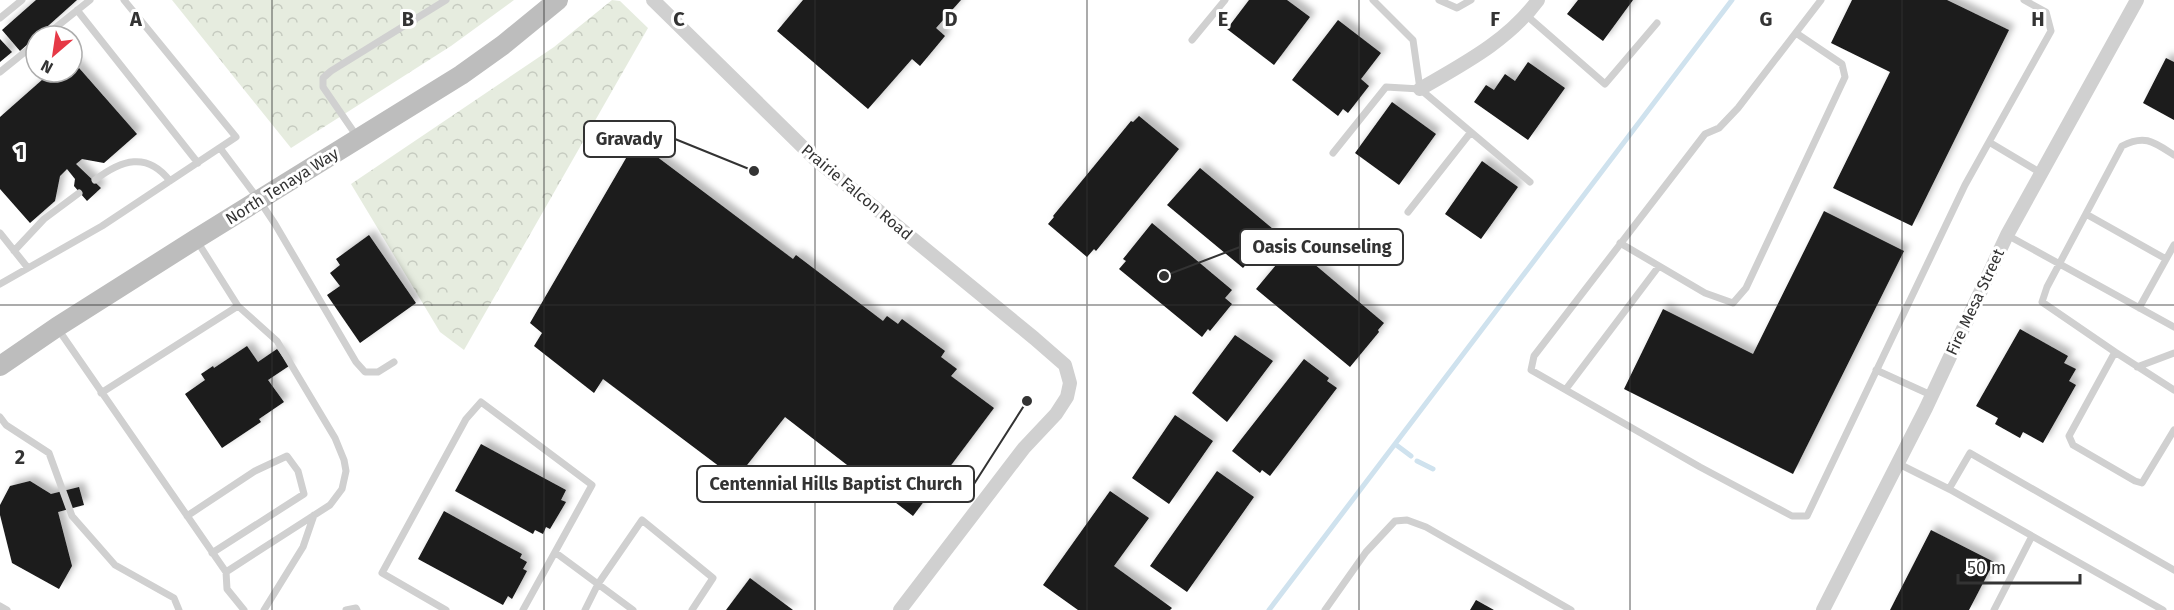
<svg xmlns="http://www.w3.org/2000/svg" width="2174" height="610" font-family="'Fira Sans',sans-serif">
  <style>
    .park { fill: url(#park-crowns) }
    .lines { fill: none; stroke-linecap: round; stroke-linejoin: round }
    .stream { stroke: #cfe2ee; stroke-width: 5 }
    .building { fill: #1a1a1a; filter: url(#shadow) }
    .service { stroke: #d0d0d0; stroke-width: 7 }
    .minor { stroke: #d0d0d0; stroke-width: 14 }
    .secondary { stroke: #bdbdbd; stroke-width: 20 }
    .grid { fill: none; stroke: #333; stroke-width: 1.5; stroke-opacity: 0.55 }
    .labels { text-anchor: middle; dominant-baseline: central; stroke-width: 6; stroke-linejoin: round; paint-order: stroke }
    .street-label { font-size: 16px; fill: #333; stroke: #fff }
    .grid-label { font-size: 20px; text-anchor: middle; font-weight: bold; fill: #333; stroke: #fff; stroke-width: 6; stroke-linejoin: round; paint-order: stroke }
    .leader { fill: none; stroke: #333; stroke-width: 2 }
    .callout-dot { fill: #333; stroke: #fff; stroke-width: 2 }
    .callout { fill: #fff; stroke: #333; stroke-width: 2 }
    .callout-label { font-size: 18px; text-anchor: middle; font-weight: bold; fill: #333 }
  </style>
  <defs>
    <pattern id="park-crowns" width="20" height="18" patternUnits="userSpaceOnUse" patternTransform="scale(1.5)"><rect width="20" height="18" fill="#e6ecdf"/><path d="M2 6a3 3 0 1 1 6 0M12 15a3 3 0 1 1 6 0" fill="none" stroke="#c6cbc0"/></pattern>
    <filter id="shadow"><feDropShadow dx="5.5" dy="-5.5" stdDeviation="3" flood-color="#0004"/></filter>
  </defs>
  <rect width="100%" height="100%" fill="#fff"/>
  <path class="park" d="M172,0h342l-63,46 -160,102z
    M612,0l8,1 28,27 -184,322 -24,-18 -89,-148 203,-137z"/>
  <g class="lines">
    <path class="stream" d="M1395,444l16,12
      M1417,461l16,8
      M1269,610l463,-610"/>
  </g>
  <path class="building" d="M36,0h41l-57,51 -18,-21z
    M803,0h158l-25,28 9,8 -25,30 -8,-7 -44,50 -91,-78z
    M1249,0h38l23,17 -36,48 -47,-36z
    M1578,0h55l-30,41 -36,-27z
    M1852,0h95l62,30 -97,196 -79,-38 57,-116 -59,-29z
    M1338,20l43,33 -20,26 8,7 -21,27 -5,-4 -5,7 -46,-36z
    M0,39l12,13 -12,10z
    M2166,58l8,4v58l-31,-17z
    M72,60l65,74 -33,29 -22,-4 -6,5 25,24 -14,13 -13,-15 1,-7 -8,-10 -7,7 -5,25 -25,22 -30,-34v-72l51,-45h21z
    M1528,62l37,26 -37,52 -54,-38 12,-17 8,5 11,-16 10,7z
    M1392,102l44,32 -37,51 -44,-32z
    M1139,116l40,33 -83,102 -2,-2 -7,8 -39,-33 6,-7 -1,-1 78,-95 2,1z
    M636,141l157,118 3,-4 87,66 4,-5 11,8 4,-5 43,32 -4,6 16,12 -6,7 43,32 -81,108 -128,-99 -49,62 -133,-100 -9,14 -60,-47 8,-13 -12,-10z
    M1482,161l36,26 -37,52 -36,-25z
    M1200,168l73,61 -7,9 1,2 -24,28 -76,-63z
    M1824,211l80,40 -111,223 -169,-85 39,-80 90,45z
    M1152,223l80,67 -7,8 7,6 -22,27 -2,-2 -6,8 -83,-68 7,-8 -3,-2z
    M369,235l47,68 -56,40 -33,-48 13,-9 -10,-13 10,-8 -4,-6z
    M1294,247l90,76 -6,7 1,2 -29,35 -94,-78 30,-36 2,1z
    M2020,329l48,27 -4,7 12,6 -7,12 7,4 -33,58 -20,-11 -3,6 -25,-14 3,-6 -22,-12z
    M1235,335l38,26 -46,61 -35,-29z
    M247,346l11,16 19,-13 12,17 -21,14 16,22 -25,17 2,3 -39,26 -37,-54 20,-14 -4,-6 12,-8 1,2z
    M1304,359l25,19 -2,3 10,7 -67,88 -8,-6 -2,3 -28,-22z
    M1175,415l38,26 -44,63 -37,-26z
    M481,444l85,46 -5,10 5,2 -16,27 -4,-2 -3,7 -8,-4 -2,4 -78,-43z
    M1217,471l37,26 -67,95 -37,-26z
    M30,481l21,13 28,-7 5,18 -26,7 14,54 -13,23 -47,-26 -12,-48v-10l10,-19z
    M1110,491l39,27 -35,48 58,42 -2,2h-92l-35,-25z
    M444,511l78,43 -2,4 7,4 -4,7 4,2 -15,28 -4,-3 -5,9 -85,-46z
    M1931,530l63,32 -25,48h-79z
    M750,578l43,32h-67z
    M1476,600l18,10h-24z"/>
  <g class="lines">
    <path class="service" d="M1373,0l40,40 7,49
      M1439,0l18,8 14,-8
      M1821,0l-83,108 -19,20 -14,6 -171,222 -3,14 169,97 92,49h15l158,-331 86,-154 -5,-19 -22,-12
      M77,10l121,153
      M1526,15l79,69 52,-61
      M0,18l22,-18
      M45,36l45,-36
      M1192,40l33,-40
      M0,72l36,-29
      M358,138l-35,-51v-9l8,-7 115,-71
      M1989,142l52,31
      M220,148l39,52 16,24 81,138 9,10h13l16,-10
      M1333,153l53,-66 34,2 110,93
      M2174,155c-20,-13 -29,-21 -52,-9l-75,141 -5,15 73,50 -46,84 4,9 62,36 7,2 32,-53
      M95,180c26,-20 52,-29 75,1
      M1408,212l63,-80
      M2086,214l80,45
      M0,233l28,35
      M2007,235l167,92
      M197,241l41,65 39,35 58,97 9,22 2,11 -4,18 -12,16 -104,67
      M1620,243l85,50 28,10 13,-15 99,-211 -3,-13 -46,-31
      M14,251l30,-32 35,-26
      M0,284l102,-58 134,-89 -112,-137
      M2139,308l35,-63
      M58,329l168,243 1,17 17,21
      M2115,352l59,38
      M2137,367l37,-14
      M1876,370l55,25
      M1566,389l93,-123
      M101,393l137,-87
      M0,417l6,8 43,28 23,63 43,49 59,33 5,12
      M1897,463l52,26 21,-36 204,117
      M1949,489l214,121
      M187,516l68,-45 32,-15 11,15 6,23 -92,59
      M556,553l77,57
      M0,606l7,4
      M264,610l39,-63 11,-32
      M346,610l10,-2 1,2
      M446,610l-64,-37 84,-154 15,-17 111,83 -69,125
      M585,610l13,-26 44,-64 71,58 -21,32
      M1325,610l41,-58 29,-31 12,-1 19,7 145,83
      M1994,610l38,-74"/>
    <path class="minor" d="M653,0l161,158 220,180 31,27 5,18 -3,14 -11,17 -32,34 -124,162
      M1420,89c43,-25 88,-48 118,-89
      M1823,610l103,-202 81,-173 130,-235"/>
    <path class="secondary" d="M0,366l57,-39 139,-88 265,-164 42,-30 55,-45"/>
  </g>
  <path class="grid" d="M272,0v610M544,0v610M815,0v610M1087,0v610M1359,0v610M1630,0v610M1902,0v610M0,305h2174"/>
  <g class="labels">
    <g class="street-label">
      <text transform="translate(282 186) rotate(-32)">North Tenaya Way</text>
      <text transform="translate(857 192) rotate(40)">Prairie Falcon Road</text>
      <text transform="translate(1975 302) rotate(-65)">Fire Mesa Street</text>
    </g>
  </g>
  <g class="grid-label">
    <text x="136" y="26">A</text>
    <text x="408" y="26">B</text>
    <text x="679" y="26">C</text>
    <text x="951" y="26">D</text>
    <text x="1223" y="26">E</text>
    <text x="1495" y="26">F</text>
    <text x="1766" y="26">G</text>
    <text x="2038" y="26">H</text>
    <text x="20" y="159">1</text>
    <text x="20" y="464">2</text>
  </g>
  <path class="leader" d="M754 171L675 139M1164 276L1240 247M1027 401L974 484"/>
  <g class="callout-dot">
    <circle cx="754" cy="171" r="6"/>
    <circle cx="1164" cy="276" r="6"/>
    <circle cx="1027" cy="401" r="6"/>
  </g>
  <g class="callout">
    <rect x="584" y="121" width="91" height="36" rx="6"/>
    <rect x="1240" y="229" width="163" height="36" rx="6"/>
    <rect x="697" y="466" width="277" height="36" rx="6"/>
  </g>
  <g class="callout-label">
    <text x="629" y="145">Gravady</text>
    <text x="1322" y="253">Oasis Counseling</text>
    <text x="836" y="490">Centennial Hills Baptist Church</text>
  </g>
  <g transform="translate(54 54) rotate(209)"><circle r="28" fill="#ffffff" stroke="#adadad" stroke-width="1.5"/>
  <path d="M0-4.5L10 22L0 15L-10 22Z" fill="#e63946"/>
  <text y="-9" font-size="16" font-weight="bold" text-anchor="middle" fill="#333333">N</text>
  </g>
  <path d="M1958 574v9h122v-9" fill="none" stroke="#333333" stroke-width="3"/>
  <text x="1967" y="574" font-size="18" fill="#333333" stroke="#ffffff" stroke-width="4.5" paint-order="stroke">50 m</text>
</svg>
